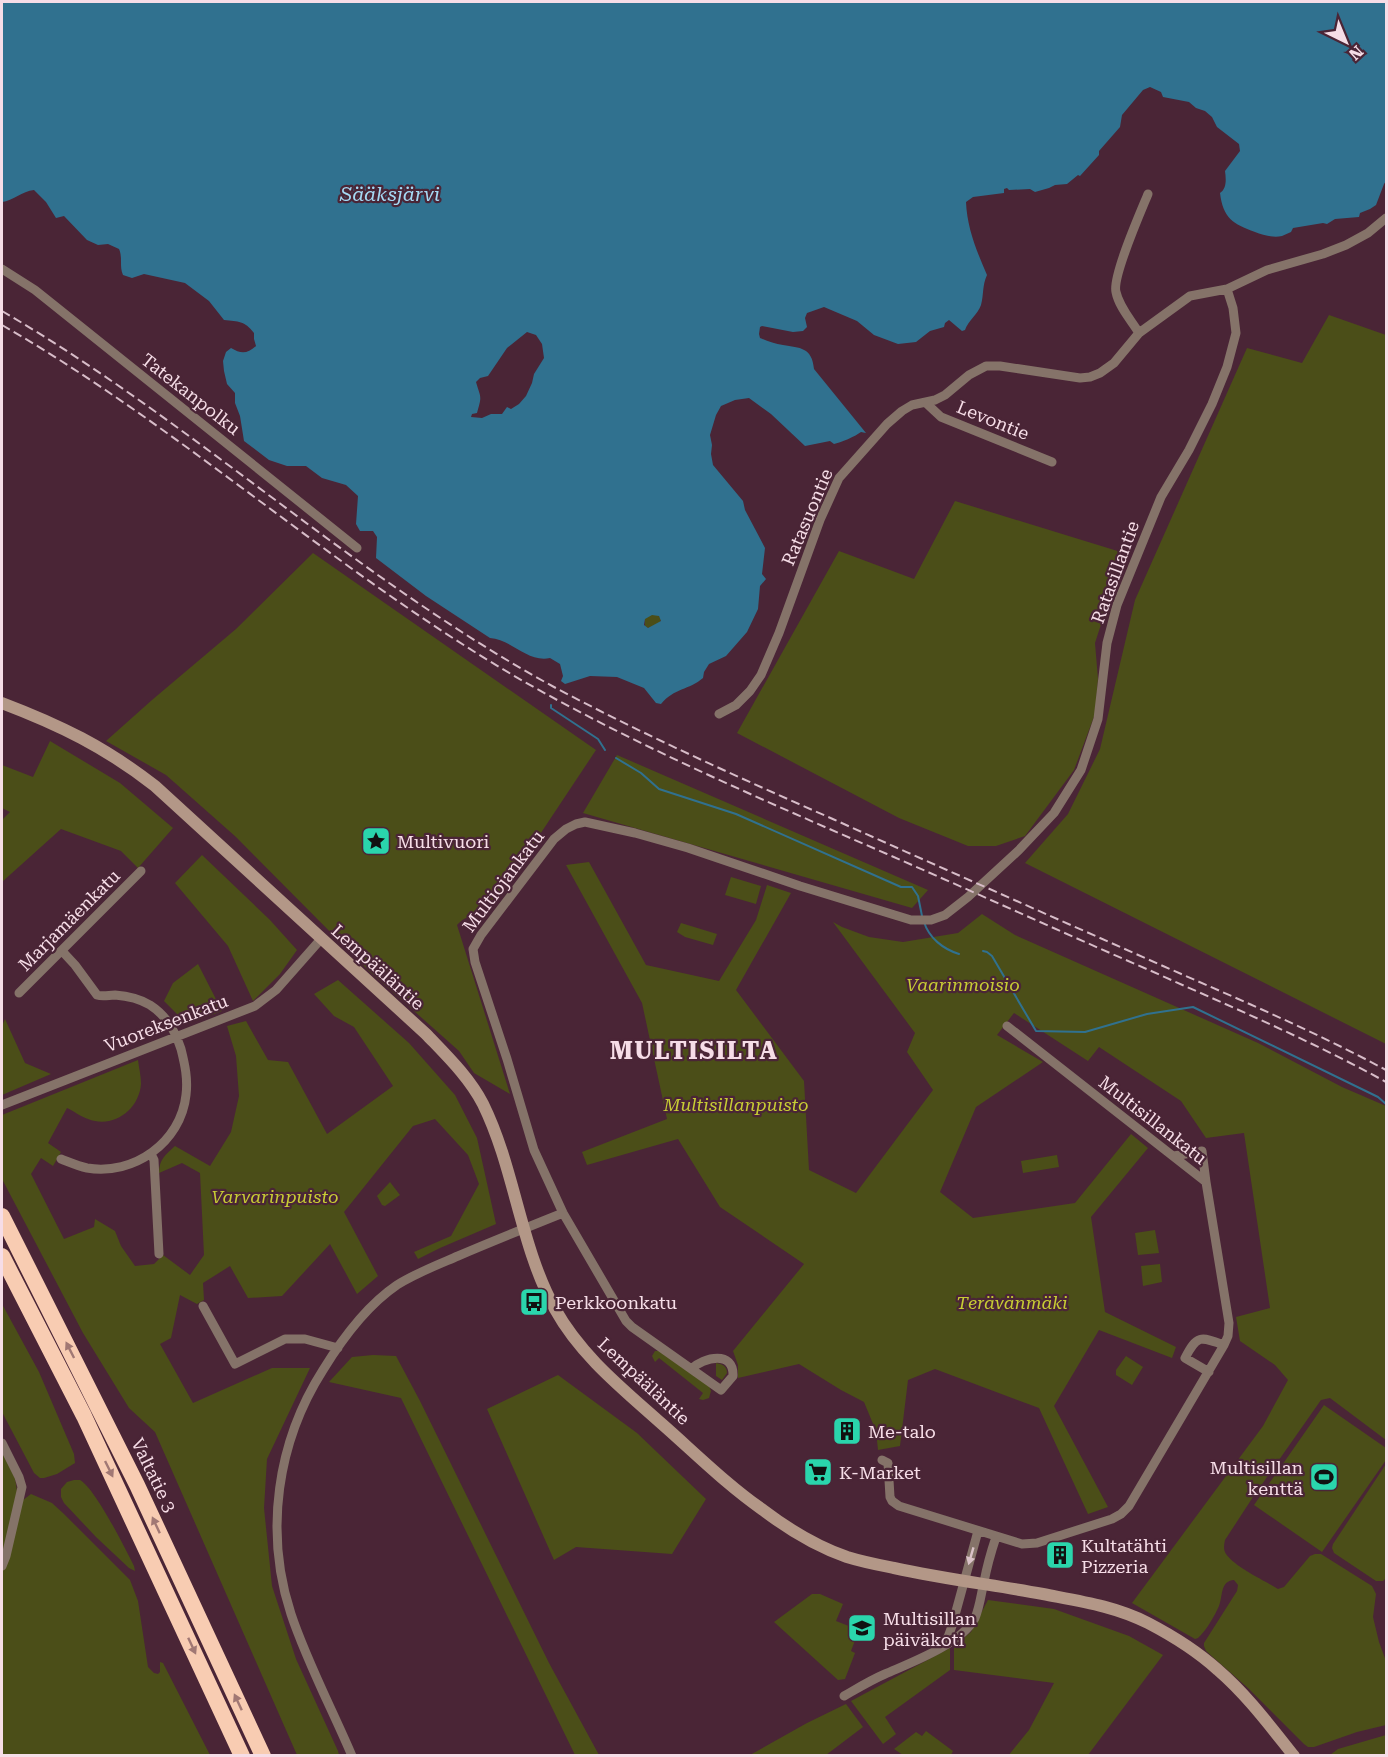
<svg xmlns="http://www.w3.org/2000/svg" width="1388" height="1757" font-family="'Roboto Serif',serif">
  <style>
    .green { fill: #4b4e18 }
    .water { fill: #30718f; fill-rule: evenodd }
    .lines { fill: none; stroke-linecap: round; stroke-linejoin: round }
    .stream { stroke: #30718f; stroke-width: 2 }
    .street { stroke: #857369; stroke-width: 9 }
    .secondary { stroke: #b39787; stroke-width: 12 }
    .highway { stroke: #f8ccb2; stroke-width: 16 }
    .rail { stroke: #d7bcc8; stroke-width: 2; stroke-dasharray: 9 4.5; stroke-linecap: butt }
    .oneway { fill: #a17874 }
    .oneway2 { fill: #dac2c8 }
    .labels { text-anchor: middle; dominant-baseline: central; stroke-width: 4.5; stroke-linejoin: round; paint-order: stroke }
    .street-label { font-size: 18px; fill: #f6dde7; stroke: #4a2536 }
    .poi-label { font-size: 18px; fill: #f6dde7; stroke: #4a2536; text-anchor: start }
    .park-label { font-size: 18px; font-style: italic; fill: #c7cc34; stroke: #4a2536 }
    .water-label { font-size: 20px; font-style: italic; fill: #a5d9f4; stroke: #4a2536 }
    .district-label { font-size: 24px; font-weight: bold; letter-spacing: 1.5px; fill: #f6dde7; stroke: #4a2536 }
  </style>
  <rect width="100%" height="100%" fill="#4a2536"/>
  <path class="green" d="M1329,315l57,20v709l-361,-181 43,-49 32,-65 35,-149 112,-252 55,15z
    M955,501l169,52 -29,90 3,36 -3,35 -21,56 -49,66 -29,10h-28l-69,-28 -162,-85 102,-182 75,28z
    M313,553l283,197 -113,170c-12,-6 -17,-4 -26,5l53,169 -36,-21 -15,-22 -90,-80 -133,-134 -70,-62 -60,-34 46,-41 84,-71z
    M650,615h8l3,4 -1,4 -12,5 -3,-2v-8z
    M50,741l70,42 53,45 -35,40 -17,-17 -60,-22 -59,53v-62l8,-8 -8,-4v-43l31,12z
    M617,755l311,135 -16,18 -329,-95z
    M202,855l68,65 27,30 -17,24 -27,27 -25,-55 -53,-63z
    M589,862l57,103 73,16 37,-61 11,-35 24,8 -55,97 68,91 5,89 47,23 77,-103 -26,-38 8,-19 -82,-111 9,5 27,10 34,5 55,-9 24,-19 33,21 243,108 84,44 44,19v334l-56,-42 -9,2 -68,97 -28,43c-1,5 -2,9 1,14 10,14 38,26 52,35l6,-2 26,-31 5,-2h6l51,32 4,8 -3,23 6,25 7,19v64l-29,7 -43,15h-6l-4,-3 -56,-56 -42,-37 -2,-5v-3l33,-52 1,-6 -4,-5c-14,1 -11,16 -15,26 -5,11 -13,25 -21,32l-3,1 -63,-36 131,-177 25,-46 -13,-15 -35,-24 -4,-24 34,-9 -26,-175 -38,5 -25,-37 -82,-54 -11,14 -74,-48 -17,22 46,27 -67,45 -36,85 33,26 102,-15 56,-69 17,14 -57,69 14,95 71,35 -4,11 -73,-28 -45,76 54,101 -20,7 -49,-106 -104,-39 -27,11 -8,66 -22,4 -2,-19 -12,-29 -23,-12 -42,-26 -61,14v-13l-5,-14 71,-87 -84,-57 -42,-68 -91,26 -5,-13 85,-33 -25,-116 -76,-138z
    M731,877l30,9 -5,18 -31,-9z
    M681,923l36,11 -4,11 -28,-8 -8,-5z
    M198,964l24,47 -35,13 -23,-23 9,-18z
    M338,980l71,63 46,52 22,43 19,86 -56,24 -22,11 -4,-7 37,-16 28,-52 -11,-29 -33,-36 -22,7 -69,86 34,64 -21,18 -27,-50 -48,52 -34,2 -18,-32 -27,17 1,17 -7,4 -17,-9 -9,43 -11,6 33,59 79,-35h38l-43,91 -3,49 8,78 24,73 42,92 1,4h-42l-142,-323 -26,-24 -46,-75 -81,-154v-64l136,-55c1,8 3,16 3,24 -2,26 -28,45 -53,35 -7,-2 -14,-8 -21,-11l-19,35 13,9 -8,14 -12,-8 -10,16 33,65 30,-12 1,-8 20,12 6,15 14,20 19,-2 9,-9 27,20 14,-20 -4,-82 -18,-10 -23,10c0,-13 6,-18 16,-27l35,20 21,-34 8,-36 -3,-40 -9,-30 19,-5 22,39 20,2 39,72 66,-48 -39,-59 -20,-11 -20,-22z
    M5,1019l20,44 26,11 -49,21v-69z
    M1057,1155l2,12 -36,6 -2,-12z
    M390,1182l10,13 -15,11 -3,-1 -5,-9z
    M1155,1230l4,23 -21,2 -3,-22z
    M1160,1264l2,18 -19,4 -2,-20z
    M2,1304l37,68 35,82 1,9 -18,11 -13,4h-4l-6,-5 -32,-61z
    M655,1351h4l50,35 2,5 -2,7 -6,2 -4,-1 4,-6 -44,-35 -4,4 -3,-6z
    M373,1355l23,1 24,45 129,262 50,92h-24l-174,-357 -72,-16 23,-25z
    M1126,1356l17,11 -11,18 -16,-10v-5z
    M716,1363c6,1 11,3 11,10l-5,7 -6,-4z
    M558,1375l79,58 69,66 -34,55 -96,-7 -22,13 -67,-151z
    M1324,1405l62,43v12l-64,92 -68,-47z
    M2,1449l13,29 2,13 -15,70z
    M1386,1464v114l-3,3h-7l-42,-28 -2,-5 1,-4z
    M74,1480h6c15,8 45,68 54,86l1,5 -6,-3 -33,-31 -32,-34 -3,-6v-8l6,-7z
    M31,1494l21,9 12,11 66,66 8,21 10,66 6,6 4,1 2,-2v-10l3,1 47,92 -208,1v-184l3,-7 18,-65z
    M812,1594h8l23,10 -7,17 23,9 -8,21 4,2 -10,26 -7,1 -64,-58z
    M988,1600l66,9 75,27 34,19 -75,100 -80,1 21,-26 25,-47 -100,-13v-24l17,-14z
    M950,1648v22l-65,47 11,17 -13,10 -32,-43z
    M846,1704l17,23 -37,28h-76l57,-32z
    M926,1731l27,20 -2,4h-48l-9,-6 22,-17 6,4z
    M1386,1735v20h-56l8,-6z"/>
  <path class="water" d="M2,2h1384v179l-2,3 -8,21 -6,4 -10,4 -1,4 -24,2 -8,5 -4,-1 -30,5 -2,4c-3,1 -6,3 -9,4 -9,2 -19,-1 -27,-4 -22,-8 -32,-14 -35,-39 7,-5 6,-14 5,-22l15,-20 -1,-7 -22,-17 -5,-10 -7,-6 -9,-3 -7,-6 -26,-5 -2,-5 -11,-5 -7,3 -21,25 -2,12 -21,24v4l-19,21 -2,-1 -11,9 -12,1 -6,3 -14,4 -5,-3 -21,1 -2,-2 -3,1v4l-31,4 -7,5c1,26 11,50 21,73 -5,11 -3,19 -6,30 -3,9 -13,16 -16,25l-3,1 -13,-11 -4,3 -1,4 -14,4 -14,11 -18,2 -24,-9 -17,-14 -33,-14 -17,6 -2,5 2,9 -4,4 -10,1 -31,-6 -2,1 -1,7 1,4c7,3 15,6 23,7 17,3 29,2 31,24l52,64 -5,-1c-5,4 -21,11 -27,12l-4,-3 -25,5 -34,-32 -22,-16 -14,2 -14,6 -5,9 -6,20 2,10 -1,9 2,11 30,36 2,9 20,38 -3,26 4,5 -6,7 -2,23 -11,23 -21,24 -17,8 -5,8 -1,6c-14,12 -29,10 -42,26l-5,-1 -12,-15 -27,-11 -27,-1 -25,8 -4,-3 2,-5 -3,-12 -10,-6c-22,5 -39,-19 -60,-20l-64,-42 -50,-38 1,-21 -4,-6h-13l-4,-7 2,-28 -12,-11 -24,-7 -16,-12h-19l-18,-6 -25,-19 -4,-25 -5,-13v-10l-8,-9 -3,-13 -1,-10 3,-9 5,-4c10,6 16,6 25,-2l-2,-7v-6c-10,-13 -15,-11 -30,-13l-15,-19 -24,-18 -41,-9 -12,4 -9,-3c-4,-9 0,-17 -4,-26l-11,-5 -10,1 -11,-5 -23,-24 -8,2 -10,-16 -12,-12c-12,1 -21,11 -32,12zM527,332l9,3 6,9 2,14 -10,16 -2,9 -6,13 -7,8 -8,5 -4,-2 -5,7h-11l-9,4 -11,-1 1,-3 5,-1c5,-18 4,-14 -1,-31l4,-4 8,-2 19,-28zM652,615l7,1 2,5 -13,7 -4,-3 1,-6z"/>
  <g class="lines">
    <path class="stream" d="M551,705v3l47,31 7,11
      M616,758l25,15 18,16 77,25 165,73h11l6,9 4,20
      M924,922c5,16 19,27 35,32
      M983,951l4,1 5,4 44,75 49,1 62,-18 46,-7 185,90 8,7"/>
    <path class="street" d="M2,269l33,21 322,258
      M1139,333c-8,-13 -20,-26 -23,-41 -4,-15 25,-81 32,-98
      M926,403l15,14 111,45
      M719,714l17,-9 14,-14 11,-16 18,-42 41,-113 19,-42 48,-54 15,-13 10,-6 23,-5 10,-5 24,-20 17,-9h14l80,12 10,-1 10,-4 14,-10 25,-30 51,-37 37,-7 40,-19 56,-16 23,-9 22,-12 18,-15
      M19,993l122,-122
      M2,1105l253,-99 21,-16 45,-51
      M151,1154l3,6 5,94
      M1174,1156l28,-5 4,31
      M61,1159c8,3 17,7 26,9 47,8 94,-26 99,-73 2,-16 -1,-30 -5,-46 -6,-18 -14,-33 -31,-44 -10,-6 -22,-9 -35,-10 -6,0 -12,2 -18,0l-22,-30 -13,-14
      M203,1306l32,58 50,-25h20l33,9
      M691,1369c13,-12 43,-19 42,7l-12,14 -89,-63 -6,-6 -63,-108 -29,-63 -27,-91 -32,-97 -2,-13 8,-14 73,-96 12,-10 10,-5 9,-2 50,11 53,15 112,38 111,34h20l14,-5 23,-18 51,-47 35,-37 27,-43 17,-51 9,-76 10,-38 44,-108 28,-47 23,-46 15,-37 9,-34 -3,-25 -6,-19
      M1209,1372l-24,-14c12,-23 15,-22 39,-13
      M2,1443l17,34 3,10 -16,69 -4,10
      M882,1460l6,3 2,34 2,4 7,5 123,38 15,-1 75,-24 9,-5 8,-8 95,-161 4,-9 1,-13 -23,-141 -199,-156
      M943,1643l5,-6 4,-11 26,-95
      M844,1696c14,-8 27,-16 41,-22 27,-12 76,-30 90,-56 5,-12 6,-24 9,-36 3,-16 7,-30 12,-45
      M352,1756c-20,-47 -45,-94 -61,-142 -27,-82 -14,-172 32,-244 19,-31 43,-64 74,-85 19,-12 40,-20 61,-29 35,-15 70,-29 105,-43"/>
    <path class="secondary" d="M2,703c58,22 103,44 153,83l271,248c21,22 43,43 57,70 32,65 37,142 72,205 26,47 68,80 107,115 33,29 65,61 101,86 25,19 55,37 84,47 16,5 32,8 47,11 50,11 100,17 149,26 36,7 72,12 105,29 25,13 49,28 70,47 29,25 52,56 76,86"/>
    <path class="highway" d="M2,1216l135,269 126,271
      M2,1256l82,160 158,340"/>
    <path class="rail" d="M2,311c192,112 356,269 552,376 92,49 186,91 281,133 109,49 218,97 328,146 75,33 151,65 223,104
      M2,325c191,110 352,264 546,370 110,60 224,109 339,159 87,38 174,78 262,116 80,36 161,70 237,112"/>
  </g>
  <defs><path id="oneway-solid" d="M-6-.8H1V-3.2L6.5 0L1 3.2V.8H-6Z" transform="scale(1.5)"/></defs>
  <g class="oneway">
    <use href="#oneway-solid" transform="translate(70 1350) rotate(-117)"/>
    <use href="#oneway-solid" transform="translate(109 1469) rotate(64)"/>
    <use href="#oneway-solid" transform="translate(156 1525) rotate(-115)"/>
    <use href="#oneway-solid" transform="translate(192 1646) rotate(65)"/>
    <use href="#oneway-solid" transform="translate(238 1702) rotate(-115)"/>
  </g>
  <use class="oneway2" href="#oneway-solid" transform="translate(971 1556) rotate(106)"/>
  <defs>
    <g id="sight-square" transform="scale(1.5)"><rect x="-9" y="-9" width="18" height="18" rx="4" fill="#2ad5ac" stroke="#4a2536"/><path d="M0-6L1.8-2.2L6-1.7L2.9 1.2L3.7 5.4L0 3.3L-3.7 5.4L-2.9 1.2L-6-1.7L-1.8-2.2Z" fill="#111"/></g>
    <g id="bus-square" transform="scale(1.5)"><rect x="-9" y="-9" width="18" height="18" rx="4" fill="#2ad5ac" stroke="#4a2536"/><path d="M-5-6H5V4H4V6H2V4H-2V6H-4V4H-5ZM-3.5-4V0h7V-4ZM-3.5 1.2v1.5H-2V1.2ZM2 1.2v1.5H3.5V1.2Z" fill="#111"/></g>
    <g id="building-square" transform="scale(1.5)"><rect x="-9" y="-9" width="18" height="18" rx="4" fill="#2ad5ac" stroke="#4a2536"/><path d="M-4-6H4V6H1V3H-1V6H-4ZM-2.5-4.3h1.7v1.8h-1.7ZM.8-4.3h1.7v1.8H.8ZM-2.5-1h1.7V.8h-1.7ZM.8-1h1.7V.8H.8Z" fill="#111"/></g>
    <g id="supermarket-square" transform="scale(1.5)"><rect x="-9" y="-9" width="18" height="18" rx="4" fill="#2ad5ac" stroke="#4a2536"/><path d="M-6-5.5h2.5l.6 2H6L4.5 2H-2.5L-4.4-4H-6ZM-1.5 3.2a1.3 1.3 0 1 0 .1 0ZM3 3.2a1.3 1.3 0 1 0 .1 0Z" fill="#111"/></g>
    <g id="stadium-square" transform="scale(1.5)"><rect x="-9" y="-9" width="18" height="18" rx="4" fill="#2ad5ac" stroke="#4a2536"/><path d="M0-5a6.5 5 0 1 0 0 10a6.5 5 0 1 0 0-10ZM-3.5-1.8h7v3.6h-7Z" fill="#111"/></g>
    <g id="school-square" transform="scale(1.5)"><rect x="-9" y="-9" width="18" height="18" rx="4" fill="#2ad5ac" stroke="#4a2536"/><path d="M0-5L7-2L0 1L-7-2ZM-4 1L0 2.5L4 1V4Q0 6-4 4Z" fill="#111"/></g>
  </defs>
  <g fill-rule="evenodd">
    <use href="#sight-square" x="376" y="841"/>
    <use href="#bus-square" x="534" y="1302"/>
    <use href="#building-square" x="847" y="1431"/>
    <use href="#supermarket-square" x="818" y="1472"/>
    <use href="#stadium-square" x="1324" y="1477"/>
    <use href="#building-square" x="1060" y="1555"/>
    <use href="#school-square" x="862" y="1628"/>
  </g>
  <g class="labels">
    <g class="street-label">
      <text transform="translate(191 394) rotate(38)">Tatekanpolku</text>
      <text transform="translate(993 420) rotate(22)">Levontie</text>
      <text transform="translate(807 517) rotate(-67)">Ratasuontie</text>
      <text transform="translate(1115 572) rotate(-70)">Ratasillantie</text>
      <text transform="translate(503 881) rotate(-53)">Multiojankatu</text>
      <text transform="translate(69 920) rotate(-45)">Marjamäenkatu</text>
      <text transform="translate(378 967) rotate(42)">Lempääläntie</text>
      <text transform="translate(166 1023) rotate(-21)">Vuoreksenkatu</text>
      <text transform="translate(1153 1120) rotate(38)">Multisillankatu</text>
      <text transform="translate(644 1381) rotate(43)">Lempääläntie</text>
      <text transform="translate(154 1475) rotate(64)">Valtatie 3</text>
    </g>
    <g class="poi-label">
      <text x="397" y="841">Multivuori</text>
      <text x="555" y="1302">Perkkoonkatu</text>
      <text x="868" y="1431">Me-talo</text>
      <text x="1303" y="1467" text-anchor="end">Multisillan<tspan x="1303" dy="21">kenttä</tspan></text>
      <text x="839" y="1472">K-Market</text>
      <text x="1081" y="1545">Kultatähti<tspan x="1081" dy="21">Pizzeria</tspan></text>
      <text x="883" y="1618">Multisillan<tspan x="883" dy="21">päiväkoti</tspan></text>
    </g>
    <g class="park-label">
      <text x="963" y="984">Vaarinmoisio</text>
      <text x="736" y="1104">Multisillanpuisto</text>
      <text x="275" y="1196">Varvarinpuisto</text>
      <text x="1012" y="1302">Terävänmäki</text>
    </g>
    <g class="water-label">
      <text x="390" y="194">Sääksjärvi</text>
    </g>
    <g class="district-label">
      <text x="694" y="1051">MULTISILTA</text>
    </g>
  </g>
  <rect width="1388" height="1757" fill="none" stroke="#f6dde7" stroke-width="6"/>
  <g transform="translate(1346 42) rotate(137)" stroke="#4a2536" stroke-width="4.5" paint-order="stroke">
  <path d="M0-4.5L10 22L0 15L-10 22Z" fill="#f6dde7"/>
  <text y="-9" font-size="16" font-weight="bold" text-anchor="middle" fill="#f6dde7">N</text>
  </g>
</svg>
